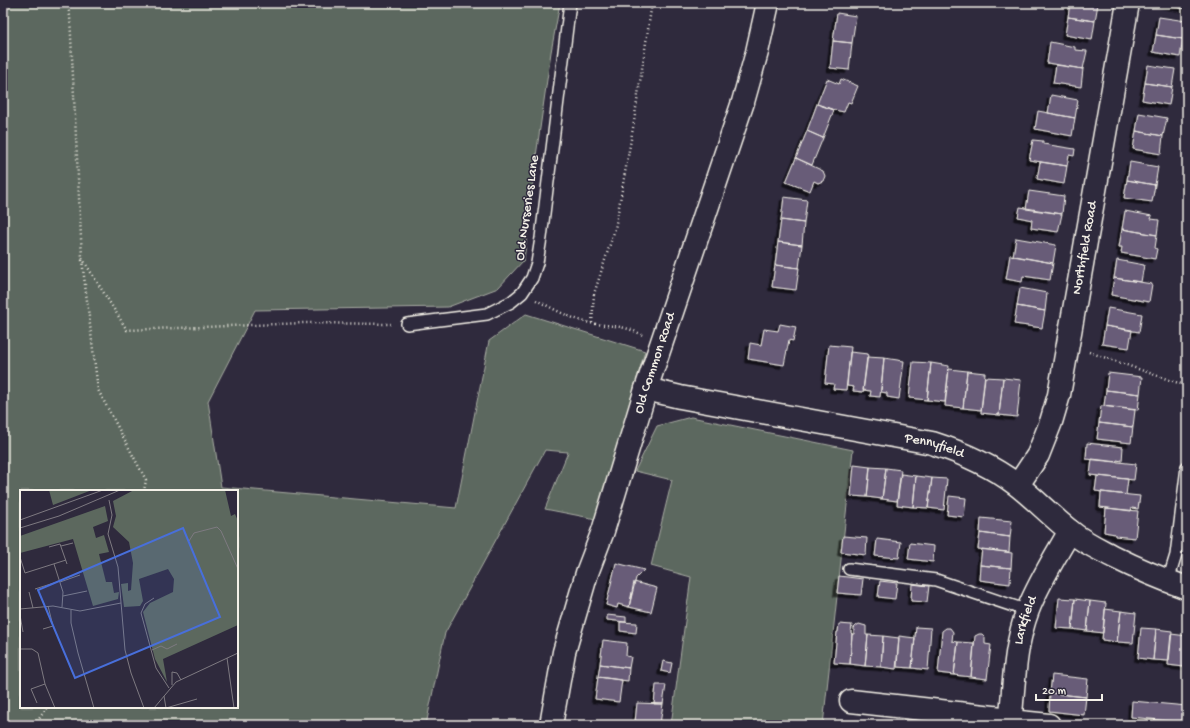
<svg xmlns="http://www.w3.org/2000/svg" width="1190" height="728" font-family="'Gochi Hand',sans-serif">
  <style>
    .green { fill: #5c685e; stroke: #a8aca3; fill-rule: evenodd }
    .building { fill: #675b78; stroke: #f4f1e8; filter: url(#shadow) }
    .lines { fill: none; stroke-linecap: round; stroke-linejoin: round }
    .lane-casing { stroke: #f4f1e8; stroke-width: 14 }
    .street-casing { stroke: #f4f1e8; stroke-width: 25 }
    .path { stroke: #f4f1e8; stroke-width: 2.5; stroke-dasharray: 1 3; stroke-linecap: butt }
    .lane { stroke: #2f2a3d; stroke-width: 11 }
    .street { stroke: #2f2a3d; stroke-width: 22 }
    .labels { text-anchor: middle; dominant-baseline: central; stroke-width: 3; stroke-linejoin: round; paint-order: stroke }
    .street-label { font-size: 14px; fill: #f4f1e8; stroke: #2f2a3d }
    .inset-road { fill: none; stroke: #7e7a81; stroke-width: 1 }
    .view { fill: #486fdb; fill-opacity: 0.15; stroke: #486fdb; stroke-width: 2 }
    .inset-edge { fill: none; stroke: #f4f1e8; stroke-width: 2 }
  </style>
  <defs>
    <filter id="shadow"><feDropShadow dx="-3.5" dy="3.5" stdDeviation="0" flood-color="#0009"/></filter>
  </defs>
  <rect width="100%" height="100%" fill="#2f2a3d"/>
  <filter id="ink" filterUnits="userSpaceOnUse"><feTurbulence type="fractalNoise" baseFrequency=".025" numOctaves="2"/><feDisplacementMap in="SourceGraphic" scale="8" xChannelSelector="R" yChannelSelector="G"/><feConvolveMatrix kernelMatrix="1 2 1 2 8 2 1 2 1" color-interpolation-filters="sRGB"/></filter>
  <g filter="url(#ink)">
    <path class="green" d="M3,3h557l-9,49 -16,111 -11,97 -26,28 -50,19 -193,3 -47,91 13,86 235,21 33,-167 37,-27 119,37 -49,168 -51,-10 23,-57 -23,-2 -100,183 -19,92h-423zM21,491h216v216h-216z
      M691,417l162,33 -30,275h-152l20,-148 -40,-11 21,-86 -37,-9 22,-45z"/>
    <path class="building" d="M1070,3l28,1 -3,17 -27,-4z
      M1161,3h26v6l-26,-5z
      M837,13l19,3 -4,27 -19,-2z
      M1068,17l27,4 -3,19 -27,-5z
      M1159,17l27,4 -3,18 -27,-4z
      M1156,35l27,4 -3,18 -27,-5z
      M833,41l19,2 -3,27 -19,-2z
      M1050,42l25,5v3l12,1 -4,18 -36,-6z
      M1056,65l27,4 -2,18 -28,-4z
      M1148,65l27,4 -3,18 -27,-4z
      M827,79l12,5 2,-5 17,7 -7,17 -3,-1 -4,10 -10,-2 -17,-6z
      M1145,83l27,4 -3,18 -27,-5z
      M1051,95l27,5 -3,18 -27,-5z
      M817,104l17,6 -11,28 -16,-7z
      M1038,111l37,7 -3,18 -37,-7z
      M1139,113l28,5 -4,18 -27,-5z
      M807,131l16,7 -11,27 -16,-7z
      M1136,131l27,5 -2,18 -28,-5z
      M1033,140l10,1v3l32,5 -1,7 -5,-1 -2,11 -38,-6z
      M796,158l27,13 2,5 -2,5 -5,2 -4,-2 -4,10 -24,-9z
      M1040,162l27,4 -3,18 -27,-5z
      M1130,162l28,5 -3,18 -28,-5z
      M1127,180l28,5 -3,17 -28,-4z
      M1029,191l35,5 -2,18 -36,-5z
      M784,197l23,3 -3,23 -23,-3z
      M1020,207l42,7 -4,18 -27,-4 1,-8 -14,-3z
      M1125,211l27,5 -1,3 8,1 -2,15 -35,-6z
      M781,220l23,3 -2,22 -24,-3z
      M1122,229l35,6 -2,13 2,1 -2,10 -34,-6 1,-6h-3z
      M1016,238l40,7 -3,18 -40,-7z
      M778,242l24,3 -3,23 -24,-3z
      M1010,255l43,8 -3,17 -27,-4 -1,6 -16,-3z
      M1117,260l27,5 -3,17 -27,-4z
      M775,265l24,3 -3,22 -24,-3z
      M1114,278l38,6 -3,18 -38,-7z
      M1020,288l27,5 -2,18 -28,-5z
      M1017,306l28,5 -3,17 -28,-4z
      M1108,308l34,6 -3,18 -34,-6z
      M780,324l16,3 -3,14 -4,-1 -5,25 -36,-6 2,-16 11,2 3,-16 14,2z
      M1105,326l27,4 -3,18 -27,-4z
      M829,345l22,2 -5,43 -13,-1 1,-5 -9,-1z
      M850,352l18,2 -5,38 -10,-1 1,-4 -7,-1z
      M867,357l17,1 -4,39 -10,-1 1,-5 -8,-1z
      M884,358l20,3 -5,38 -12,-2v-4l-6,-1z
      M913,362l18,1 -4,37 -18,-2z
      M931,363l18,3 -4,36 -18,-2z
      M949,369l18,2 -4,37 -18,-2z
      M967,371l18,2 -4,37 -18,-2z
      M1108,373l34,4 -2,17 -34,-4z
      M985,377l18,1 -4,37 -18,-2z
      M1003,378l18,2 -4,37 -18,-2z
      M1106,390l34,4 -2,16 -34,-4z
      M1101,406l34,4 -2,17 -34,-4z
      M1099,423l34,4 -2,16 -34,-4z
      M1087,443l36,4 -1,14 -5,-1 -1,2 -30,-3z
      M1092,459l44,5 -2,16 -44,-5z
      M854,465l16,2 -3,30 -16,-1z
      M870,467l16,1 -4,31 -15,-2z
      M886,468l15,2 -4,31 -15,-2z
      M901,474l15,2 -3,31 -16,-2z
      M916,476l16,2 -4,30 -15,-1z
      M1097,476l31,3 -2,16 -31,-4z
      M932,478l15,1 -3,31 -16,-2z
      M1101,492l39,4 -2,13 -6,-1 -1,3 -31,-4z
      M949,496l17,2 -2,19 -17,-2z
      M1106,508l32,3 -3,27 -20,-2v-2l-11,-2z
      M981,518l31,3 -2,16 -30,-4z
      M980,533l30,4 -1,15 -31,-3z
      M843,536l24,2 -1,17 -25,-3z
      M877,539l24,3 -2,16 -24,-2z
      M910,543l24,3 -1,16 -25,-3z
      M982,549l30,4 -1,15 -31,-3z
      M616,563l28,7 -8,8 -7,29 -11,-3 -1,4 -11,-3z
      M980,565l31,3 -1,16 -31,-4z
      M839,576l24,3 -2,16 -24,-2z
      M880,581l17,2 -2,16 -17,-2z
      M634,582l23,6 -6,24 -22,-5z
      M912,584l17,2 -2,16 -16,-1z
      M1059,598l16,1 -3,30 -16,-1z
      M1075,599l15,2 -3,30 -15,-2z
      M1090,601l16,2 -3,30 -16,-2z
      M1105,609l16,2 -4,31 -15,-2z
      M1121,611l15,2 -3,30 -16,-1z
      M607,615l19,2v5l-19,-2z
      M620,622l17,1 -1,10 -16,-2z
      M839,624l13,1 -1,8 1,1 -2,30 -16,-1 3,-31h1z
      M859,624l7,2v9h2l-3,31 -15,-2 2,-30h2v-6l2,-2z
      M916,627l15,1 -3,42 -16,-2z
      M946,628h4l3,4 -1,9 6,1 -4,33 -16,-2 4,-42z
      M1141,628l15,1 -3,31 -15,-2z
      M1156,629l16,2 -3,30 -16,-1z
      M979,634h3l3,3v7l6,1 -4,34 -16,-2 4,-41z
      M1171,634l16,2 -3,31 -16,-2z
      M868,635l15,1 -2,31 -16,-1z
      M883,636l16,2 -3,31 -15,-2z
      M899,636l16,2 -3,30 -15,-1z
      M1187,637v30h-3z
      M603,640l24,3 -1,13 5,1 -2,11 -29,-4z
      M958,642l16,1 -3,34 -17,-2z
      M663,661l9,2 -2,10 -9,-2z
      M600,664l29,4 -1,13 -30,-4z
      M1052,675l36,4 -2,18 -36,-4z
      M598,677l24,3 -3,22 -24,-3z
      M656,685h10l-3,19h-9z
      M1050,693l36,4 -2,18 -35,-4z
      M1132,701l55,5v17l-56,-6z
      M637,703l26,1 -3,20 -25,-2z"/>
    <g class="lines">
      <g class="lane-casing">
        <path id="lane" d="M407,324l80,-10 24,-12 11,-9 10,-15 5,-15 4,-25 29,-235
          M849,569l87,11 92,31
          M1168,581l8,-26 11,-88"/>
      </g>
      <g class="street-casing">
        <g id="street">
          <path id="s1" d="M646,389l34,8 252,46c31,10 59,22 85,42 18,14 34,31 53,46 13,11 29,18 44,26 24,12 48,22 73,31"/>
          <path id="s2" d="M1018,485l20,-30 13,-33 8,-27 69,-392"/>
          <path d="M851,701l160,18"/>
          <path d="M1010,721l39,4"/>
          <path id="s3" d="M551,725l13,-73 23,-79 16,-42 43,-142 97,-287 14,-50 11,-49"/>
          <path id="s4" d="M1010,725c4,-38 4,-79 18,-115 11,-28 27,-53 42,-79"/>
        </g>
      </g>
      <path class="path" d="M67,3l3,13 12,242 45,72 177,-7 87,1
        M82,260l16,130 48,90 -2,11
        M536,300c14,7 28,15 43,20 23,8 41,2 63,15
        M592,323l2,-29 21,-65 18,-101 19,-125
        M1089,352l98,34
        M35,725l12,-18"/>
      <use href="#lane" class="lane"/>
      <use href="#street" class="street"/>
    </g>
  </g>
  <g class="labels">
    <g class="street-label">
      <text transform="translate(528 208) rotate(-82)">Old Nurseries Lane</text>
      <text stroke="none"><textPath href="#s2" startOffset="249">Northfield Road</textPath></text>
      <text stroke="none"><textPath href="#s3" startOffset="377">Old Common Road</textPath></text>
      <text stroke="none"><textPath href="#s1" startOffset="294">Pennyfield</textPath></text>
      <text stroke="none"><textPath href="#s4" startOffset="106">Larkfield</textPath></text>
    </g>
  </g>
  <g transform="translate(20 490)">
    <rect width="218" height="218" fill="#2f2a3d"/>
    <path d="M29,0h43l-39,15zM114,0h91l6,26 4,-2 3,7v104l-75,34 4,23 -12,-23 -12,-47 7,-9 23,-11 1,-13 -6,-10 -29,10 4,22 -3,5 -16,1 -3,-23 7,-1v8l3,-1 2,-27 -4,-21 -16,-15 3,-11 -3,-15zM85,16l3,15 -15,6 3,11 8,-3 5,17 -10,2 7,28h6l2,11 5,-1 -1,7 -25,7 -20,-67 -53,14v-17z" fill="#5c685e"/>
    <path class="inset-road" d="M89,10l3,15 -4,19 10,33 7,83 6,23 13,35M0,30l83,-30M0,38l39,-12 61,-26M169,51l5,-8 23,-6 4,4 17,38M41,56l12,-3M29,57l11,-3 7,20M0,67l5,16 41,-13M34,74l9,28 -1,15M40,92l20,-7M15,99l25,-8M9,102l4,16M43,106l24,-5M134,108l-9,6 -4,9 15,55 13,20M0,119l33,-3 27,5 41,-8M51,120v13l7,30 16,55M0,125l3,17M23,139l10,-3 -5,-20M0,159h12l6,4 7,31 10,24M132,160l9,-4 6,3 10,-5M207,168l7,50M152,195v-13l5,1 4,7M144,206l2,12 31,-9M17,213l-6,-14 14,-5M134,218l22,-26 62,-29"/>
    <path class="view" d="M163,38l37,89 -145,61 -37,-88z"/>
    <rect width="218" height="218" class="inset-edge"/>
  </g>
  <rect width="1190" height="728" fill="none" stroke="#2f2a3d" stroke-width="16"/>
  <rect x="8" y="8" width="1174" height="712" fill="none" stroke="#f4f1e8" stroke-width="1.5" filter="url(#ink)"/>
  <path d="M1036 694v6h66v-6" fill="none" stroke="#f4f1e8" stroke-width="2"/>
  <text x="1042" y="694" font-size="12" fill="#f4f1e8" stroke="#2f2a3d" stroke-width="3" paint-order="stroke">20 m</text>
</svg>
